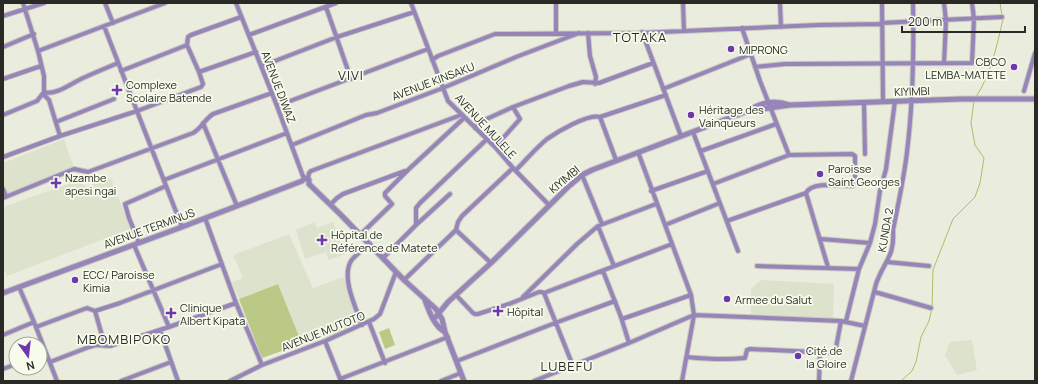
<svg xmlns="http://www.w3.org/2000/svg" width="1038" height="384" font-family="Manrope,sans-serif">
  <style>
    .built { fill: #dde2cc }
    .green { fill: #bac986 }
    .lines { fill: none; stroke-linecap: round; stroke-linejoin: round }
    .stream { stroke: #abbe63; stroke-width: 1 }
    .minor-casing { stroke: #c7cabd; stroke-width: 6 }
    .tertiary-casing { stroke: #c7cabd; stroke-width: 7 }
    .minor { stroke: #9784b9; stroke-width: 4 }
    .tertiary { stroke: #9784b9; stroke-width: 5 }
    .poi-dot { fill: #6e37ad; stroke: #f7fbec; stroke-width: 1.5 }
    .labels { text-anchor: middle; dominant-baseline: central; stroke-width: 3.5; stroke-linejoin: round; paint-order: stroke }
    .poi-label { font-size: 11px; fill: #292a25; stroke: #f7fbec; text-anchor: start }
    .street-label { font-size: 11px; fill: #292a25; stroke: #f7fbec }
    .quarter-label { font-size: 13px; letter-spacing: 1px; fill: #292a25; stroke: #f7fbec }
  </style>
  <rect width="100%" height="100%" fill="#eaedde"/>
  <path class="built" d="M64,139l10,29 -67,26 -4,-10v-21z
    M111,178l19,51 -123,47 -2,-5h-2v-64l74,-26 9,6z
    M314,222l3,6 16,-6 5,13 5,-1 4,11 4,7 -22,8 -3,-8 -21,7 -9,-29z
    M289,234l24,54 31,-11 16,47 -35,14 -23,6 -24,-60 -39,15 -7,-17 11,-4 -10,-23z
    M761,280l73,4 -1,34 -82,-3v-26z
    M972,340l5,30 -20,5 -12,-20 5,-13z"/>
  <path class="green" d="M278,284l24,60 -40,14 -23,-59z
    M389,328l6,17 -10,4 -6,-17z"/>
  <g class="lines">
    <path class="stream" d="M1000,3l2,13
      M976,97c15,-23 21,-52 27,-78
      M901,381l11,-10 4,-9 5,-25 8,-16 3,-13 1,-38 20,-51 22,-22 5,-14 4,-25 -9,-13 -4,-22 3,-22"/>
    <g class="minor-casing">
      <path id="minor" d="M23,3l15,48 6,25v16
        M105,3l8,20
        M236,3l41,103 27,73
        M411,3l37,98 47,46 18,21 36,37
        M683,3l1,28
        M780,3l1,24
        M882,3l1,99
        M944,3l2,18 -2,42
        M326,7l25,72
        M3,16l41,-13
        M881,23l121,-6
        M104,26l78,201
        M742,28l18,53 29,74
        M642,32l39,104
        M556,33v-30
        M588,33l2,23 6,21 -1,7
        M249,35l87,-32
        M187,45l12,27
        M3,47l31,-13
        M38,51l127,-48
        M432,60l6,-4 57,-22 144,-1 179,-8 63,-1
        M262,66l75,-29 77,-25
        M755,67l30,-3 187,-1 2,-44 -2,-16
        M121,71l66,-26 1,-8 3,-2 50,-18
        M3,79l38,-13
        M663,89l88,-35
        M1024,91l11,-38
        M44,92c11,4 28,-9 39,-14 11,-5 23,-10 35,-15
        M44,92v3l5,5 11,36
        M864,102l1,52
        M277,106l151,-57
        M3,115l34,-14 7,-9
        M600,117l16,43
        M56,122l58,-23
        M203,123l34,83
        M475,128l5,-6 33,-15 56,-21 14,-4 16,1 54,-20
        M693,132l45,119
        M292,145l74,-30 11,-2 66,-25 73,-31 63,-24
        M495,147l25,-28 -7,-12
        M701,151l75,-27
        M638,152l53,143 3,20 -12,66
        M3,157l57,-21 77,-25 64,-24 2,-3 -4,-12 57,-20
        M516,170c10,-10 20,-22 31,-31 10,-7 42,-26 53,-22l66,-22
        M582,175l20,49
        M308,178l1,-5 2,-2 150,-56
        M164,180l123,-47
        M713,184l76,-29 63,-1 3,2v27l-2,3c-12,0 -41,-5 -47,7l-79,28
        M3,189l3,7
        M651,191l57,-20
        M806,193l22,74
        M3,198l71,-29 14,3 105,-39c8,-4 12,-14 20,-19l59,-21
        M331,204l6,-6 6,-4 62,-23
        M205,218l31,85 26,62
        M416,225l34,-31
        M665,225l55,-22
        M598,226l16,40
        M456,230l35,33
        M361,234l31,-30 -7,-8v-3l24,-24 55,-51
        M821,239l49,4
        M139,243l-10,-25 -4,-14 41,-18
        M134,245l35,82
        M383,258l33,-33v-17l4,-5 66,-63
        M887,262l42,4
        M757,266l102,3
        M603,271l18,46 8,26
        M404,280l52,-50 2,-8 4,-6 51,-48
        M19,287l15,35 23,59
        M875,292l56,16
        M544,293l29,73
        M456,295l17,18 2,1h3l31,-10 30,-12h2l3,1 128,-49
        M523,297l54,-53 21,-18 58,-22
        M95,311l25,-8 102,-39
        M622,319l69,-24
        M846,321l13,-52 11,-26 5,-19 5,-33 6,-22 9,-68
        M369,322l16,41
        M362,325c-6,-17 -21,-47 -11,-64 4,-6 13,-12 19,-17
        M36,327l51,-19 8,3 10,35
        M160,330l18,51
        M3,335l31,-13
        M325,341l16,40
        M40,356l6,-3
        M687,357c20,2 39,3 58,1l2,-8 3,-1 85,4 6,-32
        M457,361l98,-38 60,-22
        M50,362l39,-15 7,-2 14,1 59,-19 67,-24
        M3,369l13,-5
        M340,379l108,-42
        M121,381l50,-19
        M230,381l32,-16 63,-24 49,-22 6,-5 16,-42
        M441,381l20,-8
        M534,381l95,-38 65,-28 147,6 24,5
        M819,381l1,-29
        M851,381l25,-97c8,-23 19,-27 17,-54 5,-25 11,-52 14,-78 6,-49 7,-99 6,-149"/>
    </g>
    <g class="tertiary-casing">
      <path id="tertiary" d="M749,111l41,-6 171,-6h74
        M309,184l32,31 63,65 32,29 6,10 3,13 19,49
        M3,293l179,-66 120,-46 3,-3 4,2v4
        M425,300c4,11 9,26 20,32
        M434,319l14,-17 43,-39 78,-77 13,-11 10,-5 153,-58c16,-9 27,-13 45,-7"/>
    </g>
    <use href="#minor" class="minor"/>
    <use href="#tertiary" class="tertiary"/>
  </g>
  <g class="poi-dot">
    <circle cx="731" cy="49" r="4"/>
    <circle cx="1014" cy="67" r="4"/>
    <path d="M115 84h4v4h4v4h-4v4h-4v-4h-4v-4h4z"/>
    <circle cx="691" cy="115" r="4"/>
    <circle cx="820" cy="174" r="4"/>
    <path d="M54 177h4v4h4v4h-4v4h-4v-4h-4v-4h4z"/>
    <path d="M320 234h4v4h4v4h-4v4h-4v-4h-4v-4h4z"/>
    <circle cx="75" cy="280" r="4"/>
    <circle cx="727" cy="299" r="4"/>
    <path d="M496 305h4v4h4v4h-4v4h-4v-4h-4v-4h4z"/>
    <path d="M169 307h4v4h4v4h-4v4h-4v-4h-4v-4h4z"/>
    <circle cx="798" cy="356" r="4"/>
  </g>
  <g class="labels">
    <g class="poi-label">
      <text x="739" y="49">MIPRONG</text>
      <text x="1006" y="61" text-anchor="end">CBCO<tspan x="1006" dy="13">LEMBA-MATETE</tspan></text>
      <text x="126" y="84">Complexe<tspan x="126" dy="13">Scolaire Batende</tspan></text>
      <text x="699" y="109">Héritage des<tspan x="699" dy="13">Vainqueurs</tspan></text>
      <text x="828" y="168">Paroisse<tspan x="828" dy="13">Saint Georges</tspan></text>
      <text x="65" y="177">Nzambe<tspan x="65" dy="13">apesi ngai</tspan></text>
      <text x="331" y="234">Hôpital de<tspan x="331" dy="13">Référence de Matete</tspan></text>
      <text x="83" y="274">ECC/ Paroisse<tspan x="83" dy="13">Kimia</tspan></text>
      <text x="735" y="299">Armee du Salut</text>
      <text x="180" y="307">Clinique<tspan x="180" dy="13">Albert Kipata</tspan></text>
      <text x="507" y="311">Hôpital</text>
      <text x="806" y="350">Cité de<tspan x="806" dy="13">la Gloire</tspan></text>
    </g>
    <g class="street-label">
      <text transform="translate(433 81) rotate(-21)">AVENUE KINSAKU</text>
      <text transform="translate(279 87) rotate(69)">AVENUE DIWAZ</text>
      <text transform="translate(912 91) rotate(-2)">KIYIMBI</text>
      <text transform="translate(486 126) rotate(47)">AVENUE MULELE</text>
      <text transform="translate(564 179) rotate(-40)">KIYIMBI</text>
      <text transform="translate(149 228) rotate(-20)">AVENUE TERMINUS</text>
      <text transform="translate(885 230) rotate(-80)">KUNDA 2</text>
      <text transform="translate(323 331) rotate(-22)">AVENUE MUTOTO</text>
    </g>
    <g class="quarter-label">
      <text x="640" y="37">TOTAKA</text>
      <text x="351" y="75">VIVI</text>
      <text x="124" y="339">MBOMBIPOKO</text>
      <text x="567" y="366">LUBEFU</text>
    </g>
  </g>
  <rect width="1038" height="384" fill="none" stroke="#292a25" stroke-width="8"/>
  <g transform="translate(28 356) rotate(165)"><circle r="19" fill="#f7fbec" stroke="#a5a79c"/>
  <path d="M0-3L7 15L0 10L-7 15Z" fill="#6e37ad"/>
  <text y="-6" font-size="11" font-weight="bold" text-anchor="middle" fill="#292a25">N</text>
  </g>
  <path d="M902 26v6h123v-6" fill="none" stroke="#292a25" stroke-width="2"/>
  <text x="908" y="26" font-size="12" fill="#292a25" stroke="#f7fbec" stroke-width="3" paint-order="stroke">200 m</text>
</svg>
